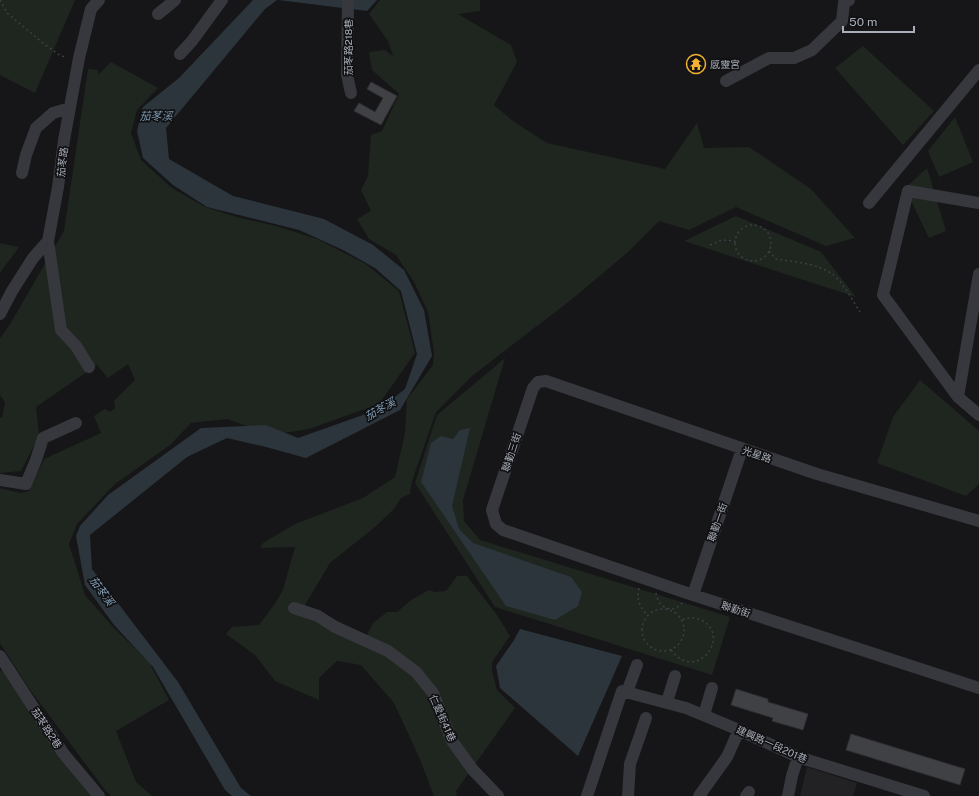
<svg xmlns="http://www.w3.org/2000/svg" width="979" height="796" font-family="'Public Sans','Noto Sans TC',sans-serif">
  <style>
    .built { fill: #222225 }
    .green { fill: #1e261f }
    .water { fill: #2c353c }
    .building { fill: #404145; stroke: #303034 }
    .lines { fill: none; stroke-linecap: round; stroke-linejoin: round }
    .path { stroke: #3d3f44; stroke-width: 1.5; stroke-dasharray: 2 3; stroke-linecap: butt }
    .minor { stroke: #37383d; stroke-width: 12 }
    .labels { text-anchor: middle; dominant-baseline: central; stroke-width: 3.5; stroke-linejoin: round; paint-order: stroke }
    .street-label { font-size: 10px; fill: #a8adb8; stroke: #111113 }
    .poi-label { font-size: 10px; fill: #a8adb8; stroke: #111113; text-anchor: start }
    .water-label { font-size: 11px; font-style: italic; fill: #7f9bb3; stroke: #111113 }
  </style>
  <rect width="100%" height="100%" fill="#161618"/>
  <path class="built" d="M807,767l50,16 -4,13h-53z"/>
  <path class="green" d="M0,0h75l-40,93 -35,-18z
    M380,0h100v11l-22,3 53,31 6,17 -23,43 19,16 34,22 118,26 32,-46 7,25 45,-1 62,42 44,49 -29,8 -90,-39 -47,23 -30,-9 -31,31 -57,48 -99,76 -36,36 -24,69 -2,13 -9,4 -7,11 -19,18 -45,36 -25,42 62,30 6,-12 14,-11h10l14,-12 18,-10 6,2 11,-1 11,-15h10l30,39 13,21 -18,26v9l5,19 18,18 -59,83 1,5h-23l-15,-39 -25,-54 -33,-38 -24,-4 -18,17v22l-44,-19 -20,-26 -29,-21 6,-7 27,-2 15,-20 9,-15 12,-43 -35,1 3,-5 32,-19 68,-26 32,-21 10,-44 2,-34 26,-34 1,-12 -6,-41 -14,-30 -18,-27 -27,-16 -12,-20 14,-8 -10,-21 7,-14 3,-41 11,-4 17,-37 -27,-24 -3,-18 16,-2 8,6 -5,-15 -19,-27z
    M863,46l71,65 -31,34 -68,-77z
    M111,62l47,26 -21,22 -6,23 10,27 31,28 33,19 35,11 36,8 41,13 49,25 33,27 16,62 -36,51 -70,25 -38,6 -44,-16 -36,4 -21,22 -55,39 -38,40 -8,20 16,51 29,33 35,34 20,38 -53,31 20,51 16,14h-41l-6,-6 -77,-103 -28,-44v-155l20,5 9,-2 15,-32 57,-26 -7,-17 11,-7 5,3 5,-4 -1,-7 21,-21 -7,-16 -20,14 -11,-13 -61,42 3,29 -18,35 -21,2v-56l2,1 3,-16 -5,-7v-57l9,-12 55,-95 24,-162 10,1v5z
    M955,117l18,45 -34,15 -11,-26z
    M927,168l19,63 -17,7 -24,-50z
    M736,216l85,36 35,45 -172,-56z
    M0,243l19,4 -19,26z
    M505,358l-42,142 1,21 16,19 250,77 -18,58 -217,-68 -80,-124 22,-68z
    M920,380l59,51v53l-13,12 -89,-33 16,-46z
    M7,670l88,126h-95v-125z"/>
  <path class="water" d="M253,0h24l-12,9 -99,119 3,31 64,37 91,23 49,26 31,25 20,40 8,46 -32,54 -94,48 -40,-11 -39,-9 -40,19 -97,78 2,34 86,113 63,106 10,8h-19l-7,-6 -72,-123 -39,-42 -29,-40 -9,-49 4,-10 28,-31 93,-67 65,-3 32,13 82,-29 25,-20 12,-35 -16,-63 -26,-23 -32,-18 -44,-20 -92,-23 -34,-22 -30,-27 -6,-27 6,-24 36,-29z
    M278,0h99l-10,11z
    M470,428l-18,78 7,23 14,14 98,34 11,15 -4,14 -23,14 -49,-14 -85,-124 10,-39 10,-7 12,3 7,-9z
    M520,629l102,27 -44,100 -78,-68 -4,-22 18,-26z"/>
  <path class="building" d="M371,82l26,14 -16,29 -27,-14 5,-8 16,9 8,-14 -16,-9z
    M736,689l32,10v3l40,12 -5,16 -31,-9 1,-3 -42,-13z
    M851,734l114,35 -5,16 -114,-35z"/>
  <g class="lines">
    <path class="path" d="M0,0l7,13 37,31 17,12 6,1
      M735 243a18 18 0 1 1 36 0a18 18 0 1 1-36 0Z
      M710,245l12,-5 13,1
      M769,251l7,8c18,3 41,4 56,15 12,9 20,26 28,38
      M639,588c-3,11 1,19 8,27
      M656,593c2,15 17,22 27,9
      M642 630a21 21 0 1 1 42 0a21 21 0 1 1-42 0Z
      M671,650c25,33 60,-12 32,-29 -7,-4 -14,-4 -21,-1"/>
    <path class="minor" d="M348,0l-1,75 4,18
      M158,14l17,-14
      M180,54l12,-13 30,-41
      M726,81l43,-23h25l18,-8 30,-29 2,-18 5,-3
      M22,173l4,-18 10,-27 17,-15 17,-5
      M869,203l110,-133
      M979,203l-71,-12 -25,104 75,102 21,18
      M48,241l13,89 15,16 13,21
      M0,314l12,-23 21,-33 15,-17 10,-54 6,-47 15,-82 12,-49 8,-9
      M958,397l21,-123
      M0,480l26,4 10,-24 7,-22 33,-15
      M979,521l-162,-47 -271,-93 -8,1 -5,6 -41,122 4,14 7,6 184,63 292,95
      M693,595l49,-146
      M294,608l24,8 17,11 53,24 28,21 17,21 19,48 21,29 25,26
      M0,656l63,97 36,43
      M627,692l10,-27
      M667,702l8,-26
      M704,715l8,-27
      M587,796l35,-105 64,17 53,22 59,27 126,39
      M628,796l2,-32 16,-46
      M699,796l28,-39 12,-27
      M746,796l3,-4
      M788,796l4,-20 6,-19"/>
  </g>
  <defs>
    <g id="temple-ring" transform="scale(1)"><circle r="9.5" fill="#111113" stroke="#f2b134" stroke-width="1.5"/><path d="M0-6L5-2H3V0L6.5 2.5H4V6H1.5V3h-3V6H-4V2.5H-6.5L-3 0V-2H-5Z" fill="#f2b134"/></g>
  </defs>
  <g fill-rule="evenodd">
    <use href="#temple-ring" x="696" y="64"/>
  </g>
  <g class="labels">
    <g class="street-label">
      <text transform="translate(348 47) rotate(-90)">茄苳路218巷</text>
      <text transform="translate(62 162) rotate(-83)">茄苳路</text>
      <text transform="translate(511 452) rotate(-72)">聯勤三街</text>
      <text transform="translate(757 454) rotate(19)">光星路</text>
      <text transform="translate(717 522) rotate(-71)">聯勤一街</text>
      <text transform="translate(736 609) rotate(18)">聯勤街</text>
      <text transform="translate(443 718) rotate(66)">仁愛街41巷</text>
      <text transform="translate(47 728) rotate(57)">茄苳路2巷</text>
      <text transform="translate(772 744) rotate(24)">建興路一段201巷</text>
    </g>
    <g class="poi-label">
      <text x="710" y="64">感靈宮</text>
    </g>
    <g class="water-label">
      <text x="156" y="116">茄苳溪</text>
      <text transform="translate(380 409) rotate(-30)">茄苳溪</text>
      <text transform="translate(102 591) rotate(54)">茄苳溪</text>
    </g>
  </g>
  <path d="M843 26v6h71v-6" fill="none" stroke="#a8adb8" stroke-width="2"/>
  <text x="849" y="26" font-size="12" fill="#a8adb8" stroke="#111113" stroke-width="3" paint-order="stroke">50 m</text>
</svg>
